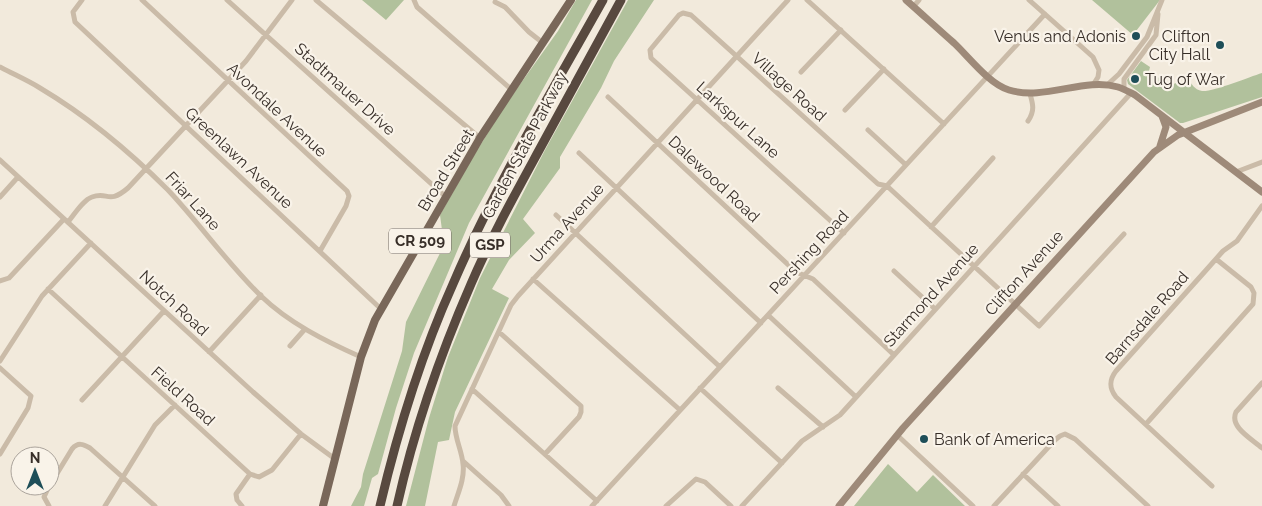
<svg xmlns="http://www.w3.org/2000/svg" width="1262" height="506" font-family="Raleway,sans-serif">
  <style>
    .green { fill: #b1c19c }
    .lines { fill: none; stroke-linecap: round; stroke-linejoin: round }
    .street { stroke: #cabba8; stroke-width: 5 }
    .secondary { stroke: #9e8a79; stroke-width: 7 }
    .primary { stroke: #796759; stroke-width: 8 }
    .highway { stroke: #58493f; stroke-width: 9 }
    .poi-dot { fill: #1e4e58; stroke: #f9f3e9; stroke-width: 2 }
    .labels { text-anchor: middle; dominant-baseline: central; stroke-width: 4.5; stroke-linejoin: round; paint-order: stroke }
    .shield { fill: #f9f3e9; stroke: #716962; stroke-width: 1 }
    .shield-label { font-size: 15px; font-weight: bold; fill: #372e28 }
    .poi-label { font-size: 16px; fill: #372e28; stroke: #f9f3e9; text-anchor: end }
    .street-label { font-size: 16px; fill: #372e28; stroke: #f9f3e9 }
  </style>
  <rect width="100%" height="100%" fill="#f2eadc"/>
  <path class="green" d="M362,0h42l-18,20z
    M576,0h16l-123,223 -55,130 -18,55 -18,66 -6,4 -8,28h-13l10,-19 2,-13 39,-123 4,-29 38,-77 -4,-30 31,-55 33,-53 54,-76z
    M628,0h26l-40,61 -13,27 -41,69v11l-37,51 12,14 -26,27 -17,29 17,9 -54,114 -6,28 -11,2 -13,64h-19l23,-88 19,-61 32,-79 65,-128z
    M1092,0h68l-27,35z
    M1141,61l9,6 -1,4 23,16 3,-4 5,3 7,-7c5,4 7,11 15,12 11,1 47,-14 60,-18v24l-79,26h-3l-52,-39 -1,-4z
    M888,464l29,28 16,-17 32,31h-111z"/>
  <g class="lines">
    <path class="street" d="M82,0l-9,12 2,10 306,287
      M142,0l205,191 2,5 -3,10 -26,45
      M227,0l219,197
      M316,0l164,138
      M414,0l3,7 95,83
      M807,0l137,124
      M1029,0l64,57 6,13 -1,7 -5,8
      M495,2l10,5 24,25 14,11
      M913,7l6,-7
      M0,67c13,7 27,13 40,21 47,28 90,64 128,102 32,34 59,73 93,106 28,27 64,45 100,61
      M801,72l40,-42
      M1107,85l12,-11 28,-37 15,-37
      M1124,89v-10l32,-44 2,-21
      M608,97l188,175 17,7 81,76
      M845,110l39,-41
      M1028,121c7,-10 5,-17 2,-27
      M868,130l38,35
      M579,153l182,170
      M0,160l253,232 48,42 34,25
      M1236,172l26,-10
      M0,197l18,-20
      M556,215l164,152
      M68,222c6,-7 15,-22 24,-25 16,-6 16,8 36,-9l118,-127 46,-61
      M931,227l62,-69
      M844,233l-193,-175 -1,-8 29,-35 4,-2 8,2 187,169 9,2 152,140 85,-92
      M894,271l41,38
      M533,279l147,131
      M0,281l9,-3 55,-59
      M48,289l202,185 9,3 13,-7 29,-36
      M768,315l88,82
      M499,332l82,74v6l-2,5 -34,37
      M290,346l15,-17
      M209,352l52,-57
      M0,361l42,-65 49,-53
      M0,368l31,28 -3,12 -28,46
      M1262,383l-26,29c-7,15 16,27 26,36
      M700,388l82,75
      M778,388l45,39
      M472,389l125,112
      M82,400l82,-89
      M1146,424l107,-120 1,-11 -3,-6 -35,-28
      M897,435l76,71
      M463,461l38,34 8,11
      M1023,474l35,32
      M50,485l22,-36c6,-7 11,-5 18,-1l65,58
      M1212,486l-96,-89c-7,-9 -7,-17 0,-26l92,-103 15,-17 14,-10 25,-35
      M49,506l-5,-9 5,-11
      M105,506l50,-81 20,-20
      M242,506l-5,-6 -1,-6 14,-20
      M454,506c4,-13 11,-28 9,-42 -1,-13 -8,-25 -8,-38l56,-121 7,-9 270,-296
      M592,506l453,-492
      M666,506l30,-27 9,3 26,24
      M742,506l60,-65 38,-26 291,-322
      M994,506l61,-66 5,-4 5,-2 10,5 73,67"/>
    <path class="secondary" d="M906,0c16,14 32,29 48,43 15,14 35,41 55,47 36,11 75,-13 109,-3 6,2 11,5 17,8l127,97
      M1160,146l6,-19 -4,-11
      M839,506l64,-78 251,-276 24,-17 84,-33"/>
    <path class="primary" d="M323,506l38,-149 14,-37 105,-182 91,-138"/>
    <path class="highway" d="M380,506c18,-76 41,-151 73,-222 42,-98 98,-191 150,-284
      M397,506c17,-76 43,-151 74,-222 21,-49 47,-95 72,-141 26,-48 52,-95 78,-143"/>
  </g>
  <g class="poi-dot">
    <circle cx="1136" cy="36" r="5"/>
    <circle cx="1220" cy="45" r="5"/>
    <circle cx="1135" cy="79" r="5"/>
    <circle cx="924" cy="439" r="5"/>
  </g>
  <g class="labels">
    <g class="shield">
      <rect x="389" y="228.5" width="62" height="25" rx="4"/>
      <rect x="470" y="232.5" width="40" height="25" rx="4"/>
    </g>
    <g class="shield-label">
      <text x="420" y="241">CR 509</text>
      <text x="490" y="245">GSP</text>
    </g>
    <g class="poi-label">
      <text x="1126" y="36">Venus and Adonis</text>
      <text x="1210" y="36">Clifton<tspan x="1210" dy="18">City Hall</tspan></text>
      <text x="1145" y="79" text-anchor="start">Tug of War</text>
      <text x="934" y="439" text-anchor="start">Bank of America</text>
    </g>
    <g class="street-label">
      <text transform="translate(789 87) rotate(42)">Village Road</text>
      <text transform="translate(345 89) rotate(42)">Stadtmauer Drive</text>
      <text transform="translate(277 110) rotate(43)">Avondale Avenue</text>
      <text transform="translate(738 120) rotate(42)">Larkspur Lane</text>
      <text transform="translate(525 145) rotate(-62)">Garden State Parkway</text>
      <text transform="translate(239 158) rotate(43)">Greenlawn Avenue</text>
      <text transform="translate(446 170) rotate(-59)">Broad Street</text>
      <text transform="translate(714 179) rotate(43)">Dalewood Road</text>
      <text transform="translate(193 201) rotate(48)">Friar Lane</text>
      <text transform="translate(567 223) rotate(-48)">Urma Avenue</text>
      <text transform="translate(809 252) rotate(-47)">Pershing Road</text>
      <text transform="translate(1024 273) rotate(-48)">Clifton Avenue</text>
      <text transform="translate(931 295) rotate(-48)">Starmond Avenue</text>
      <text transform="translate(174 303) rotate(43)">Notch Road</text>
      <text transform="translate(1147 318) rotate(-49)">Barnsdale Road</text>
      <text transform="translate(183 396) rotate(42)">Field Road</text>
    </g>
  </g>
  <g transform="translate(35 471)"><circle r="24" fill="#f9f3e9" stroke="#aba49c"/>
  <path d="M0-4L9 19L0 12L-9 19Z" fill="#1e4e58"/>
  <text y="-8" font-size="14" font-weight="bold" text-anchor="middle" fill="#372e28">N</text>
  </g>
</svg>
